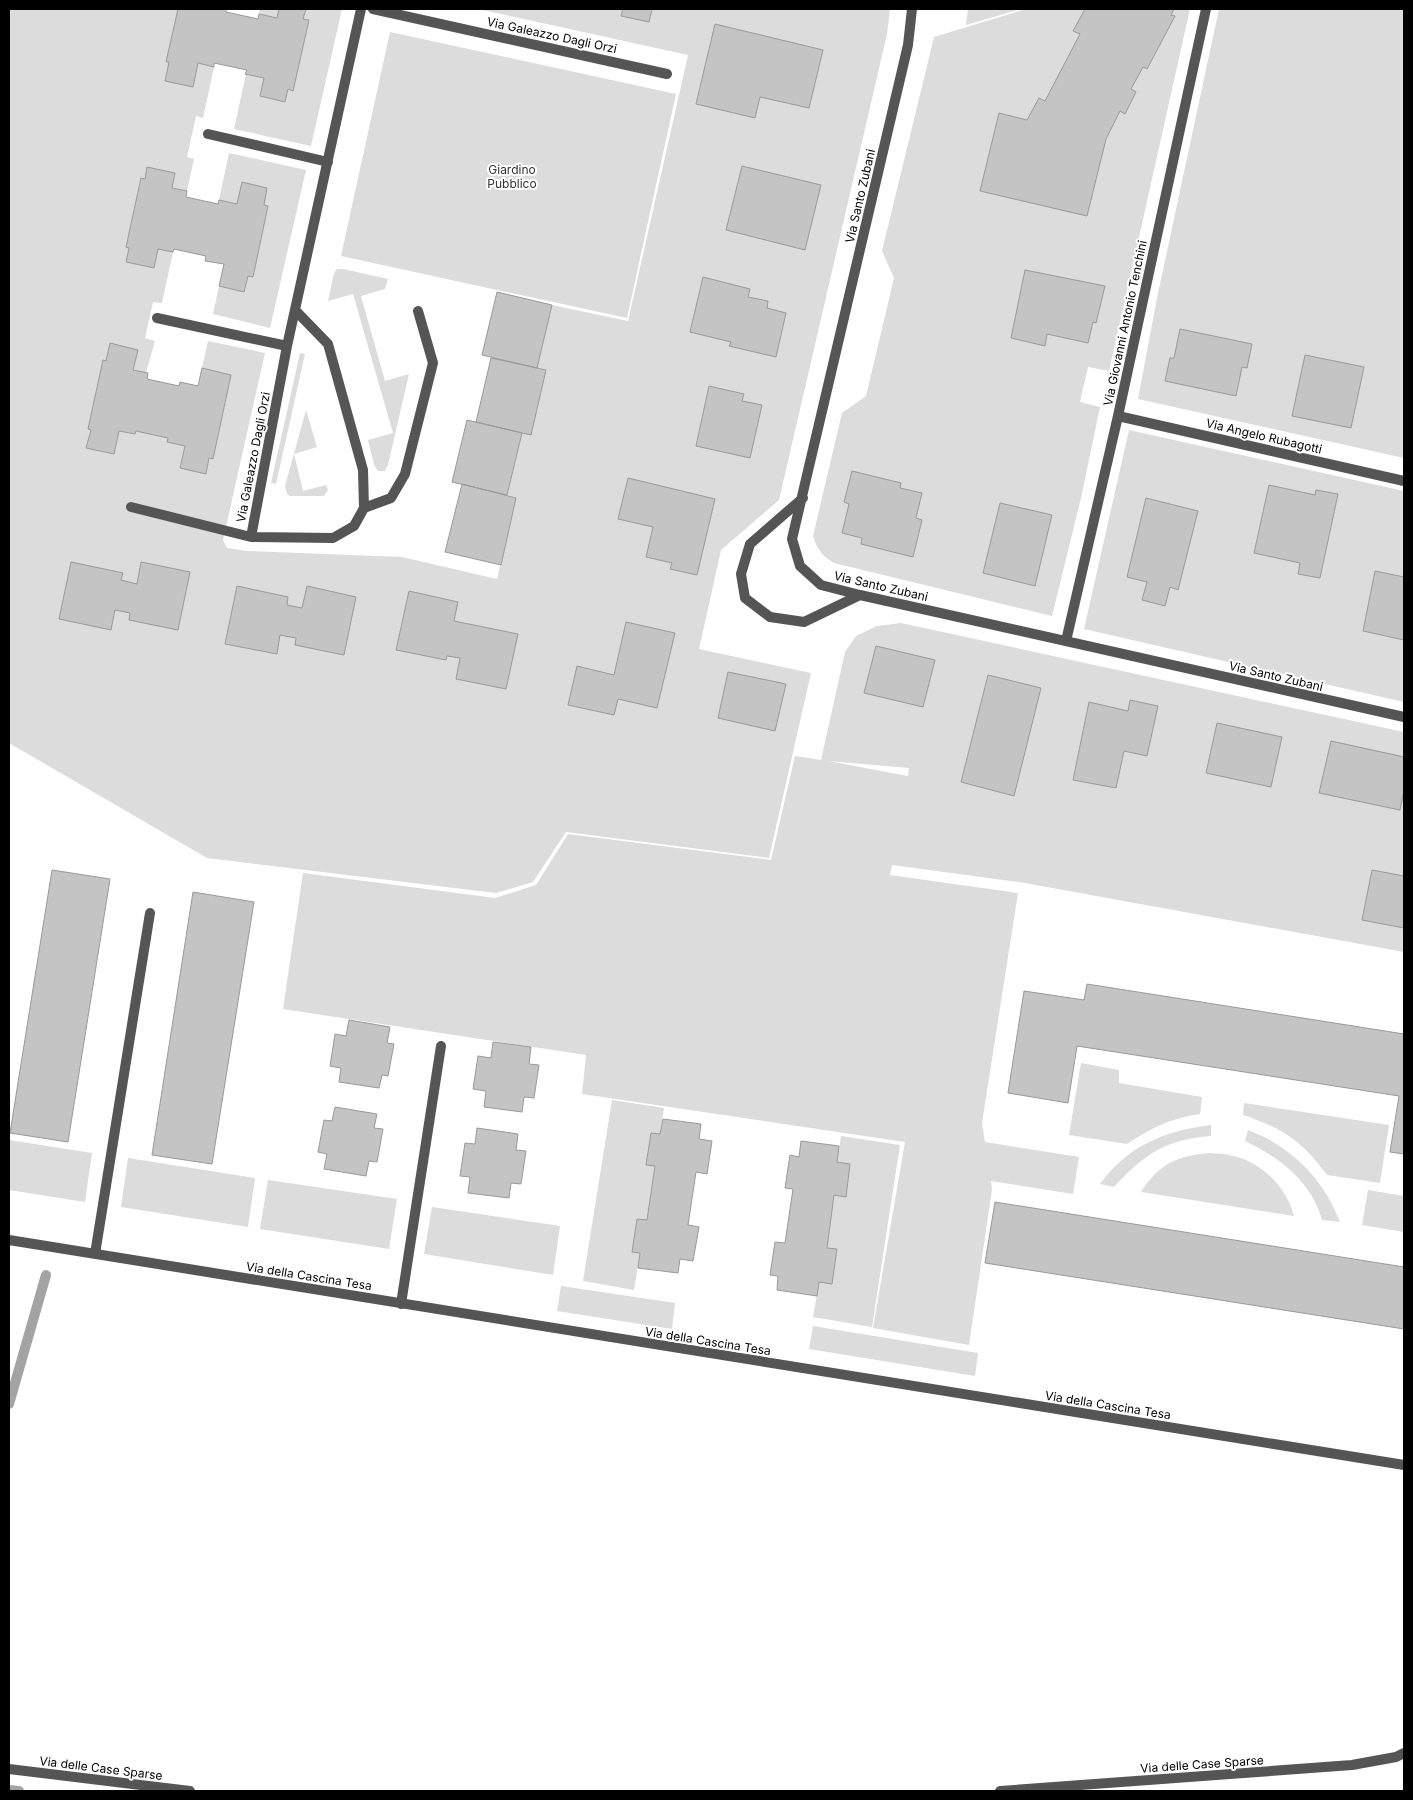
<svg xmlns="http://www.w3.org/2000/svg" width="1413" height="1800" font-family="Inter,sans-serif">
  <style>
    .green { fill: #dcdcdc; fill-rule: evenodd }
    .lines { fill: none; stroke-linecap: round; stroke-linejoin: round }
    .stream { stroke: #a3a3a3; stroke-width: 10 }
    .building { fill: #c4c4c4; stroke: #999 }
    .minor { stroke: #555; stroke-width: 10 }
    .labels { text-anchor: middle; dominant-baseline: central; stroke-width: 4; stroke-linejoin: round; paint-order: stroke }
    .street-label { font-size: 12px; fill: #000; stroke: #fff }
    .park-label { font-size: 12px; fill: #333; stroke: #fff }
  </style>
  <rect width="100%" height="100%" fill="#fff"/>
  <path class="green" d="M9,9h169l-11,53 31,1 16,4 -11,51 -7,-2 -9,41 7,2 -7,32 -15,-3 3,-15 -27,-6 -22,80 3,1 -3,14 28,6 4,-19 15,3 -11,51 -9,-1 -8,36 10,3 -9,32 -13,-3 5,-20 -28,-6 -4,17h-3l-15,68 3,1 -4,18 27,6 5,-23 15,3 2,-3 32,7 -1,4 18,4 -5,22 26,5 25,-98 -29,-7 6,-27 57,12 -42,187 4,8 20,3 155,6 95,22 19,-81 -9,-3 15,-62 15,-24 9,-39 -9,-2 15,-63 76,16 60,-266 -210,-46h145l-1,7 27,6 3,-13h238l-3,25 -108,466 -58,50 -22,99 112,24 -42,185 -203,-26 -33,50 -37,11 -289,-35 -198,-115z
    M260,9h19l-2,9 -18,-4z
    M306,9h36l-31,137 -77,-17 12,-55 18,4 -4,18 25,6 3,-13 5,2 16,-71 -6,-1z
    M968,9h53l-55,16z
    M1026,9h164l-81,362 -21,-4 -8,35 20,5 -19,91 -29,118 -218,-53c-12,-7 -17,-14 -21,-27l29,-123 24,-17 28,-118 -12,-27 52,-214z
    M1219,9h185v449l-266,-59 19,-101z
    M390,32l286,62 -49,224 -286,-62z
    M229,153l77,17 -36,158 -57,-14 6,-28 25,6 4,-16 5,1 15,-71 -4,-1 3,-17 -25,-6 -5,22 -18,-4z
    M337,269h6l45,10 -3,10 -24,7 24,85 24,-7 -21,91 -3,6h-7l-4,-6 -6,-25 25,-7 -40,-139 -25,7 6,-28z
    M300,353l5,1 -29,130 -5,-1z
    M306,410l11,37 -23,7 9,37 23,-6 2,5 -4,6h-34l-3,-2 -2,-8z
    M1129,430l275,61v211l-320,-73z
    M901,623l503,109v220l-379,-69 -133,-18 -2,10 128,18 -36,230 3,19 94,15 -6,37 -82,-13 1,9 -23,155 -96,-17 32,-186 -323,-48 4,-39 -303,-46 20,-136 192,25 41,-13 32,-51 203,26 24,-104 26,4 24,-108 11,-16 21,-10zM828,761l81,7 -1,8z
    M1081,1063l38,7v13l83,14 -2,17c-29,4 -49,14 -73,30l-58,-9z
    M612,1100l52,8 -4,26 -9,-1 -5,32 9,1 -8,54 -10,-1 -5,33 8,1 -6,37 -51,-9z
    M1244,1103l145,22 -9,58 -53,-8c-26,-35 -43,-46 -84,-60z
    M1211,1125v11c-44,3 -67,18 -97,51l-14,-3c29,-39 64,-53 111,-59z
    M1248,1130c43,16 76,49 92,92l-18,-2c-10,-38 -43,-63 -77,-79z
    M841,1136l59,9 -28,182 -59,-10 6,-35 13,1 5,-33 -10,-2 7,-53 12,2 4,-33 -13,-2z
    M9,1140l83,13 -7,49 -76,-12z
    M1210,1153c6,1 13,0 19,2 32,6 57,31 65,61l-153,-24c19,-29 36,-36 69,-39z
    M128,1158l127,20 -7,49 -127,-20z
    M268,1180l129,19 -8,50 -129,-20z
    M1368,1190l36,6v36l-42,-7z
    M432,1207l128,19 -7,49 -129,-21z
    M561,1286l114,17 -3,26 -115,-18z
    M813,1326l165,27 -3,23 -166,-27z"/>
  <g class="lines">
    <path class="stream" d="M9,1404l37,-129
      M9,1790l10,1"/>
  </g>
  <path class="building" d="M178,9h48v3l32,7 1,-5 18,4 2,-9h27l-3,10 6,1 -16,71 -5,-2 -3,13 -25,-6 4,-18 -19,-4 2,-4 -33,-7v4l-16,-4 -5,24 -28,-6 4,-19h-3z
    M623,9h29l-3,13 -28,-6z
    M1085,9h89l-3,6 4,1 -28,53 -4,-2 -12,22 5,3 -11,22 -5,-3 -14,28 -19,77 -107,-25 19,-78 28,7 12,-22 6,3 35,-67 -7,-3z
    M715,24l108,26 -14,58 -49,-11 -5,21 -59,-14z
    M742,166l79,19 -16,65 -79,-20z
    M147,167l28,6 -3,15 15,3 -1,6 32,7 1,-4 18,4 5,-22 25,6 -3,17 4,1 -15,71 -5,-1 -4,16 -25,-6 5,-22 -19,-3 1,-5 -32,-7 -1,3 -15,-3 -4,19 -28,-6 3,-14 -3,-1 15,-69 4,1z
    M1025,270l80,16 -9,37 -3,-1 -5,21 -41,-9 -2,12 -34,-8z
    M703,277l47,12 -2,8 20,4 -1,7 19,5 -10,44 -47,-11 2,-4 -41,-10z
    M497,292l55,13 -15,63 -55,-13z
    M1180,329l72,15 -5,24 -5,-1 -6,29 -71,-15 5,-23h4z
    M110,343l28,7 -5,20 15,3 -1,6 32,7 1,-4 18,4 4,-18 29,7 -18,84 -4,-1 -3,16 -26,-6 5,-22 -18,-4 1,-4 -32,-7 -1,3 -16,-3 -5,23 -28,-6 5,-18 -3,-1 15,-69 3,1z
    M1305,355l59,12 -13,61 -59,-12z
    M491,358l55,12 -15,65 -55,-13z
    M709,386l35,8 -2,7 20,4 -12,53 -54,-12z
    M467,420l55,13 -15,62 -55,-13z
    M852,471l49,12 -1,5 22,5 -6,25 6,2 -9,37 -52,-13 1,-6 -20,-5 7,-29 -5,-2z
    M628,478l87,21 -18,76 -27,-6 2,-6 -26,-6 7,-30 -35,-8z
    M462,484l54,14 -15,67 -56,-13z
    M1269,485l46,10 1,-5 22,4 -18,84 -22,-4 2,-11 -46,-10z
    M1146,498l52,13 -20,79 -8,-3 -5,19 -23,-6 5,-18 -20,-5z
    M1000,503l52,12 -17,71 -52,-13z
    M71,562l52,11 -2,7 16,4 4,-22 49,10 -12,58 -49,-10 1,-7 -15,-3 -4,20 -52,-11z
    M1375,571l29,6v63l-41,-9z
    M237,586l51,11 -1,8 15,3 5,-22 49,11 -12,58 -49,-10 1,-7 -16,-3 -3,19 -52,-10z
    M409,591l49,11 -4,19 64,13 -12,55 -50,-10 4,-21 -13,-2 -1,4 -50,-10z
    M626,622l49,11 -18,75 -39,-9 -4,16 -46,-10 9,-39 37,9z
    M876,646l59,14 -12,47 -59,-14z
    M728,672l58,12 -11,47 -57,-13z
    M988,675l53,13 -27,108 -53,-14z
    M1130,700l28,6 -11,50 -23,-5 -8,37 -43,-8 16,-78 39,9z
    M1217,723l65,14 -11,50 -65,-14z
    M1331,741l73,16v33l-4,20 -81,-17z
    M52,870l58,9 -42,263 -58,-9z
    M1372,870l32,6v52l-42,-8z
    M193,892l61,10 -42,262 -60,-9z
    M1087,984l317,50v120l-14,-2 9,-56 -322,-50 -9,57 -60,-10 16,-102 60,9z
    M349,1020l41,7 -3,16 7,1 -6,32 -6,-1 -3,13 -40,-6 2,-14 -11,-2 5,-32 11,2z
    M493,1042l38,5 -2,17 10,1 -5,33 -10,-1 -2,15 -38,-5 2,-16 -13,-2 5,-33 13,2z
    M335,1107l42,7 -3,14 9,1 -6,33 -8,-1 -3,15 -42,-7 3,-15 -9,-2 6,-32 8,1z
    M663,1119l38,5 -2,15 13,2 -5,33 -11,-2 -8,53 11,2 -6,34 -13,-2 -2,14 -40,-5 2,-15 -8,-1 5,-33 10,1 8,-54 -9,-1 5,-32 9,1z
    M477,1128l41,6 -2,16 10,1 -5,33 -10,-1 -2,15 -41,-5 2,-16 -10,-1 5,-33 10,1z
    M801,1141l38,5 -2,16 13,2 -4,33 -12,-2 -7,53 10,1 -5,35 -13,-2 -2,14 -40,-6 1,-14 -8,-1 5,-33 10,1 8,-54 -8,-1 5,-33 9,2z
    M995,1202l409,65v62l-419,-66z"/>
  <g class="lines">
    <path class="minor" d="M373,9l294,65
      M912,9l-4,36 -116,494 8,27 21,19 39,10 544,122
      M208,134l120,28
      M295,310l33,34 35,126 1,38 -10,18 -21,12 -82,-1 36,-191 74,-337
      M157,318l130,28
      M1118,416l286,65
      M803,498l-53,46 -9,30 4,24 25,19 34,5 56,-27
      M131,507l120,30
      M364,508l27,-10 14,-24 28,-111 -15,-52
      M1066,641l52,-225 88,-407
      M9,1240l1395,225
      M95,1254l55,-341
      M401,1304l40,-258
      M9,1769l181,22
      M1000,1791l352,-26 44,-8 8,-4"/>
  </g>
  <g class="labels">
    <g class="street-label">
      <text transform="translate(552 35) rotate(12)">Via Galeazzo Dagli Orzi</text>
      <text transform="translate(860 196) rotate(-77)">Via Santo Zubani</text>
      <text transform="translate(1125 323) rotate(-78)">Via Giovanni Antonio Tenchini</text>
      <text transform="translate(1264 436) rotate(13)">Via Angelo Rubagotti</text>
      <text transform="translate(253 457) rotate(-79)">Via Galeazzo Dagli Orzi</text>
      <text transform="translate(881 586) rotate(13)">Via Santo Zubani</text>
      <text transform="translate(1276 676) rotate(13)">Via Santo Zubani</text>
      <text transform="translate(309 1276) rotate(9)">Via della Cascina Tesa</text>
      <text transform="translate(708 1341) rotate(9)">Via della Cascina Tesa</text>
      <text transform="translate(1108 1405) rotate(9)">Via della Cascina Tesa</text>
      <text transform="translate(1202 1764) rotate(-4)">Via delle Case Sparse</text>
      <text transform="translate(101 1768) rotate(7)">Via delle Case Sparse</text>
    </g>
    <g class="park-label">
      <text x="512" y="169">Giardino<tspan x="512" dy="14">Pubblico</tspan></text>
    </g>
  </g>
  <rect width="1413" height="1800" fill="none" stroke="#000000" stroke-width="20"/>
</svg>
